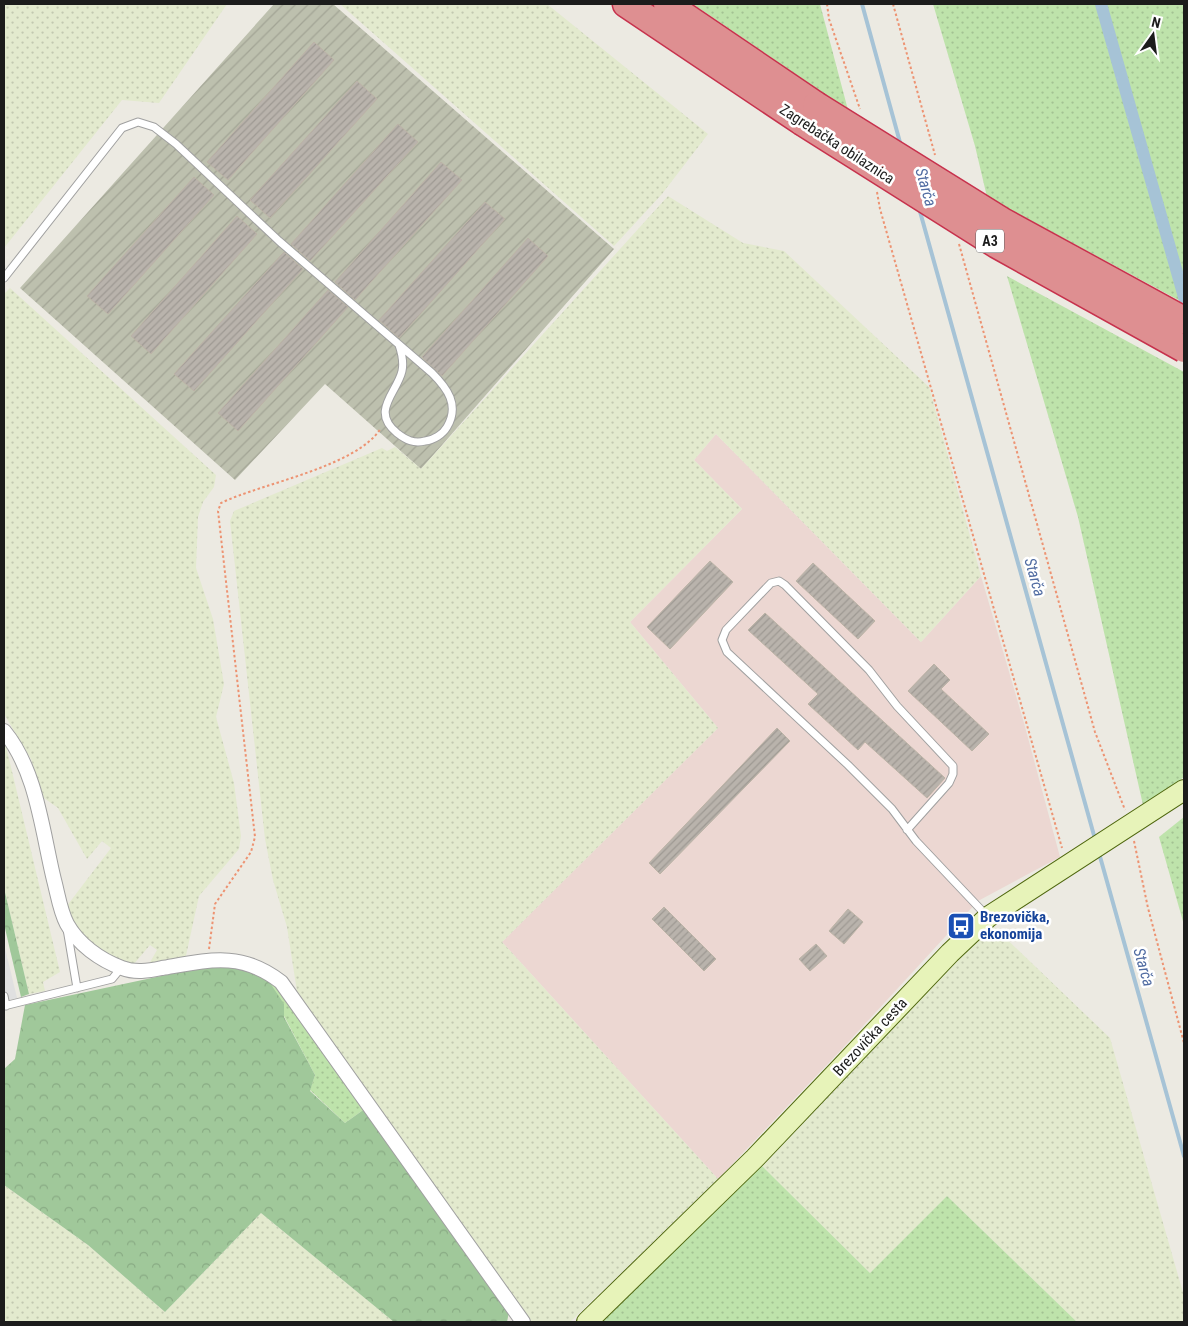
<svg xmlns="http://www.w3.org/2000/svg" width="1188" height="1326" font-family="'Roboto Condensed',sans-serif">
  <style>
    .commercial { fill: #ecd7d2 }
    .construction { fill: url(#construction-furrows) }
    .farmland { fill: url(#farmland-dots) }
    .grass { fill: url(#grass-dots) }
    .forest { fill: url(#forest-crowns) }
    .parking { fill: #e0e0e0 }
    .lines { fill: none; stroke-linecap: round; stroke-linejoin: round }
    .stream { stroke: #a6c3d6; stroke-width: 4 }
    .canal { stroke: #a6c3d6; stroke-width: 12 }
    .building { fill: url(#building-hatch); stroke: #bcb3a6 }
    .lane-casing { stroke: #a0a0a0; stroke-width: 9 }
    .street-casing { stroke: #a0a0a0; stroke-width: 16 }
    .secondary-casing { stroke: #4f670e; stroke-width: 22 }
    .highway-casing { stroke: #c7324d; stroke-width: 29 }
    .path { stroke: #ed9372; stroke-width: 2; stroke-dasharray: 2.5 2.5; stroke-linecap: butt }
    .lane { stroke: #fff; stroke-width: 7 }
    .street { stroke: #fff; stroke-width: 14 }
    .secondary { stroke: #e7f3b9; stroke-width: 20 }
    .highway { stroke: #de8f91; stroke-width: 26 }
    .highway-bridge-casing { stroke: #c7324d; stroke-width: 29; stroke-linecap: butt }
    .highway-bridge { stroke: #de8f91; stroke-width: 26 }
    .labels { text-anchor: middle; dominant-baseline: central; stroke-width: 5; stroke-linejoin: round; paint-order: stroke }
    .shield { fill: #fff; stroke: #606060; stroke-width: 1 }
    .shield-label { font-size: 14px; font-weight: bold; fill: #1c1c1c }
    .street-label { font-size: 15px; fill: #1c1c1c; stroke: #fff }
    .transit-label { font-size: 15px; font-weight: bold; fill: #164399; stroke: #fff; text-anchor: start }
    .water-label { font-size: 16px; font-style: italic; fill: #516ca2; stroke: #fff }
  </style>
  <defs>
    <pattern id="construction-furrows" width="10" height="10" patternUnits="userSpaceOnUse" patternTransform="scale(1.25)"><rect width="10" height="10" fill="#bdc0ae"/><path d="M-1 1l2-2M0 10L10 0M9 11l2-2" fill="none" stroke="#a2a495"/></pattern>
    <pattern id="farmland-dots" width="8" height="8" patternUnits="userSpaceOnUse" patternTransform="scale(1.25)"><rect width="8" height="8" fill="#e3eace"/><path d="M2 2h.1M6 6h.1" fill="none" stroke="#c2c8b0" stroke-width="1.8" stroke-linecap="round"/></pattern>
    <pattern id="grass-dots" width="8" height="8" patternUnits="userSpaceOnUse" patternTransform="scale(1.25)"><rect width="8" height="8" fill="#bee3ab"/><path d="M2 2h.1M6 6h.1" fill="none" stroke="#a3c293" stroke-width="1.8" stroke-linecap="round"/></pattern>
    <pattern id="forest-crowns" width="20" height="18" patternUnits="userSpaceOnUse" patternTransform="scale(1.25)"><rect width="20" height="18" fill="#a0c89a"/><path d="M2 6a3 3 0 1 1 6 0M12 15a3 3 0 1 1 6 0" fill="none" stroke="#89ab84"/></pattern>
    <pattern id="building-hatch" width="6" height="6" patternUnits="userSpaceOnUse" patternTransform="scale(1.25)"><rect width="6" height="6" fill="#b9b3ac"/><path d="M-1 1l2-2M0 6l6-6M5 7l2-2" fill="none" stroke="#9e9993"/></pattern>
  </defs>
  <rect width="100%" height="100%" fill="#eceae2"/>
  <path class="commercial" d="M716,434l205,208 60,-66 43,147 36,134 -82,44 -137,149 -123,129 -216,-237 216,-214 -88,-106 112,-113 -48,-49z"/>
  <path class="construction" d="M274,4h59l281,245 -193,220 -96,-85 -90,96 -215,-192z"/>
  <path class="farmland" d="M4,4h223l-68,99 -37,-3 -118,148z
    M340,4h207l161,130 -46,60 -48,52z
    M668,196l75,47 41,8 145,136 52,189 -60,66 -205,-208 -22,26 48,49 -112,113 88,106 -216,214 216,237 -148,143h-43l-229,-324 -11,-71 -14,-47 -8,-41 -35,-318 4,-10 148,-63 5,3 8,-4 26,22z
    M10,288l206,187 -2,12 -11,15 -5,15 -2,51 17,51 11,65 -8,33 18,66 7,53 -2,13 -40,47 -14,64 -36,4 8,-14 -7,-5 -17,20 -23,-8 -20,-14 -14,-17 -10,-19 45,-59 -9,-7 -15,18 -29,-51 -14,-10 -13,-39 -27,-45v-420z
    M4,738l56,234 -17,10 2,9 -16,3 -25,-106z
    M992,925l118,113 74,258v26h-107l-130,-126 -77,77 -111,-110 203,-211z
    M4,1185l84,60 77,67 96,-99 133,109h-390z"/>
  <path class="grass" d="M693,4h127l28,106z
    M933,4h251v299l-197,-106 -12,-51z
    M1007,276l177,96v405l-41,28 -65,-288z
    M1184,817v108l-25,-88z
    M266,977l14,11 86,120 -21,15 -35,-33 5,-15 -31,-59z
    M759,1163l111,110 77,-77 130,126h-479z"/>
  <path class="forest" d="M4,888l25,106 -8,3 -17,-73z
    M230,965l36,12 18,27v13l31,58 -5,16 35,32 21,-15 143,204 -2,10h-113l-133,-109 -96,99 -77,-67 -84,-60v-116l11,-10 10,-54 183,-39z"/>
  <path class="parking" d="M4,944l13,54 -13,3z"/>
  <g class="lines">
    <path class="stream" d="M862,4l39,142
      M919,208l176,631
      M1099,853l85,303"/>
    <path class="canal" d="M1101,4l83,293"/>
  </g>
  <path class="building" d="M314,42l20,18 -106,120 -21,-18z
    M357,81l20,18 -107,119 -20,-18z
    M398,124l20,18 -108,119 -19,-17z
    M441,162l21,18 -107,120 -20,-18z
    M194,177l20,18 -106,119 -21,-18z
    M485,202l20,17 -106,119 -20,-18z
    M237,216l20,18 -106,120 -20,-18z
    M528,238l20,18 -106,120 -20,-19z
    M284,252l19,17 -109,122 -20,-17z
    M328,290l20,17 -110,124 -20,-18z
    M710,561l23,21 -63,67 -23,-22z
    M813,563l62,58 -17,18 -62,-58z
    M765,613l180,165 -18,20 -62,-56 -7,8 -50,-46 10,-10 -70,-64z
    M934,664l16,16 -9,9 48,45 -17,17 -64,-60z
    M777,728l13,13 -130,133 -11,-11z
    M664,907l52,52 -12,12 -52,-52z
    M848,909l15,13 -19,22 -15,-13z
    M816,944l11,12 -17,15 -11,-12z"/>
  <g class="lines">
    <g class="lane-casing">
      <path id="lane" d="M4,278l118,-150 16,-6 16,5 22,17 103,97 153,132c15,15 28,32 15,54 -4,7 -13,13 -22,14 -11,3 -19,-1 -28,-8 -27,-22 0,-40 5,-62 2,-9 0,-17 -3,-26
        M907,830l42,-47 4,-9v-8l-56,-60 -28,-36 -84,-85 -6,-4 -8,2 -45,47 -4,10 5,12 121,113 44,44 24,32 70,74
        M67,929l10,59
        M4,996l2,10
        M4,1006l108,-27 9,-11"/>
    </g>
    <g class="street-casing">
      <path id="street" d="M4,731c33,40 38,100 50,149 4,15 6,31 13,44 11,20 33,36 55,44 13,5 26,3 40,0 47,-8 79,-17 119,14l242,340"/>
    </g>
    <g class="secondary-casing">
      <path id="secondary" d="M587,1322l168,-164 195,-205 38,-36 196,-127"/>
    </g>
    <g class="highway-casing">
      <path id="highway" d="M626,4l176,118
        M667,4l149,101"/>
    </g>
    <path class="path" d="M827,4l2,15 31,90
      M893,4l42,151
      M877,192l3,17 182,639
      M959,244l136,488 30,78
      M1134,841l14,67 36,135
      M209,949l6,-45 36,-52 4,-15 -37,-326 3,-8c41,-20 136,-36 160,-75"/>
    <use href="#lane" class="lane"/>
    <use href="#street" class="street"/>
    <use href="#secondary" class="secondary"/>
    <use href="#highway" class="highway"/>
    <g class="highway-bridge-casing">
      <path id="highway-bridge" d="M816,105l188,117 180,98
        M802,122l195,123 187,104"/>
    </g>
    <use href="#highway-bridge" class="highway-bridge"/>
  </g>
  <defs>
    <g id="bus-square" transform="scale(1.4375)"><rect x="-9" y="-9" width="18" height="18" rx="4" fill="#1a4fb4" stroke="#fff"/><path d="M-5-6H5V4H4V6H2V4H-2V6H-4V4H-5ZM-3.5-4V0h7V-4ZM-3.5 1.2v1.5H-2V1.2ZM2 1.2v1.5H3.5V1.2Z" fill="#fff"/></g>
  </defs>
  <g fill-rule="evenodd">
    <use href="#bus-square" x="961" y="926"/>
  </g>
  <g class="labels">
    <rect class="shield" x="976" y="229.5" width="28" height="23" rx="4"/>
    <g class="shield-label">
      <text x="990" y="241">A3</text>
    </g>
    <g class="street-label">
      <text transform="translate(837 144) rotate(33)">Zagrebačka obilaznica</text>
      <text transform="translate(870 1037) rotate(-47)">Brezovička cesta</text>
    </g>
    <g class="transit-label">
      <text x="980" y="917">Brezovička,<tspan x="980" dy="17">ekonomija</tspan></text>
    </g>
    <g class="water-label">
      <text transform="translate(926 187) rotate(74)">Starča</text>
      <text transform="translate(1035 577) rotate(74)">Starča</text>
      <text transform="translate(1144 967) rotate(74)">Starča</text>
    </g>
  </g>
  <rect width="1188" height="1326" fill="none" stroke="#1c1c1c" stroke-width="10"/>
  <g transform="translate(1153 35) rotate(14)" stroke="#ffffff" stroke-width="4" paint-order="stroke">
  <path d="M0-4L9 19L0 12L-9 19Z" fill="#1c1c1c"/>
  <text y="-8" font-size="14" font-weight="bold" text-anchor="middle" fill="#1c1c1c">N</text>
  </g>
</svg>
